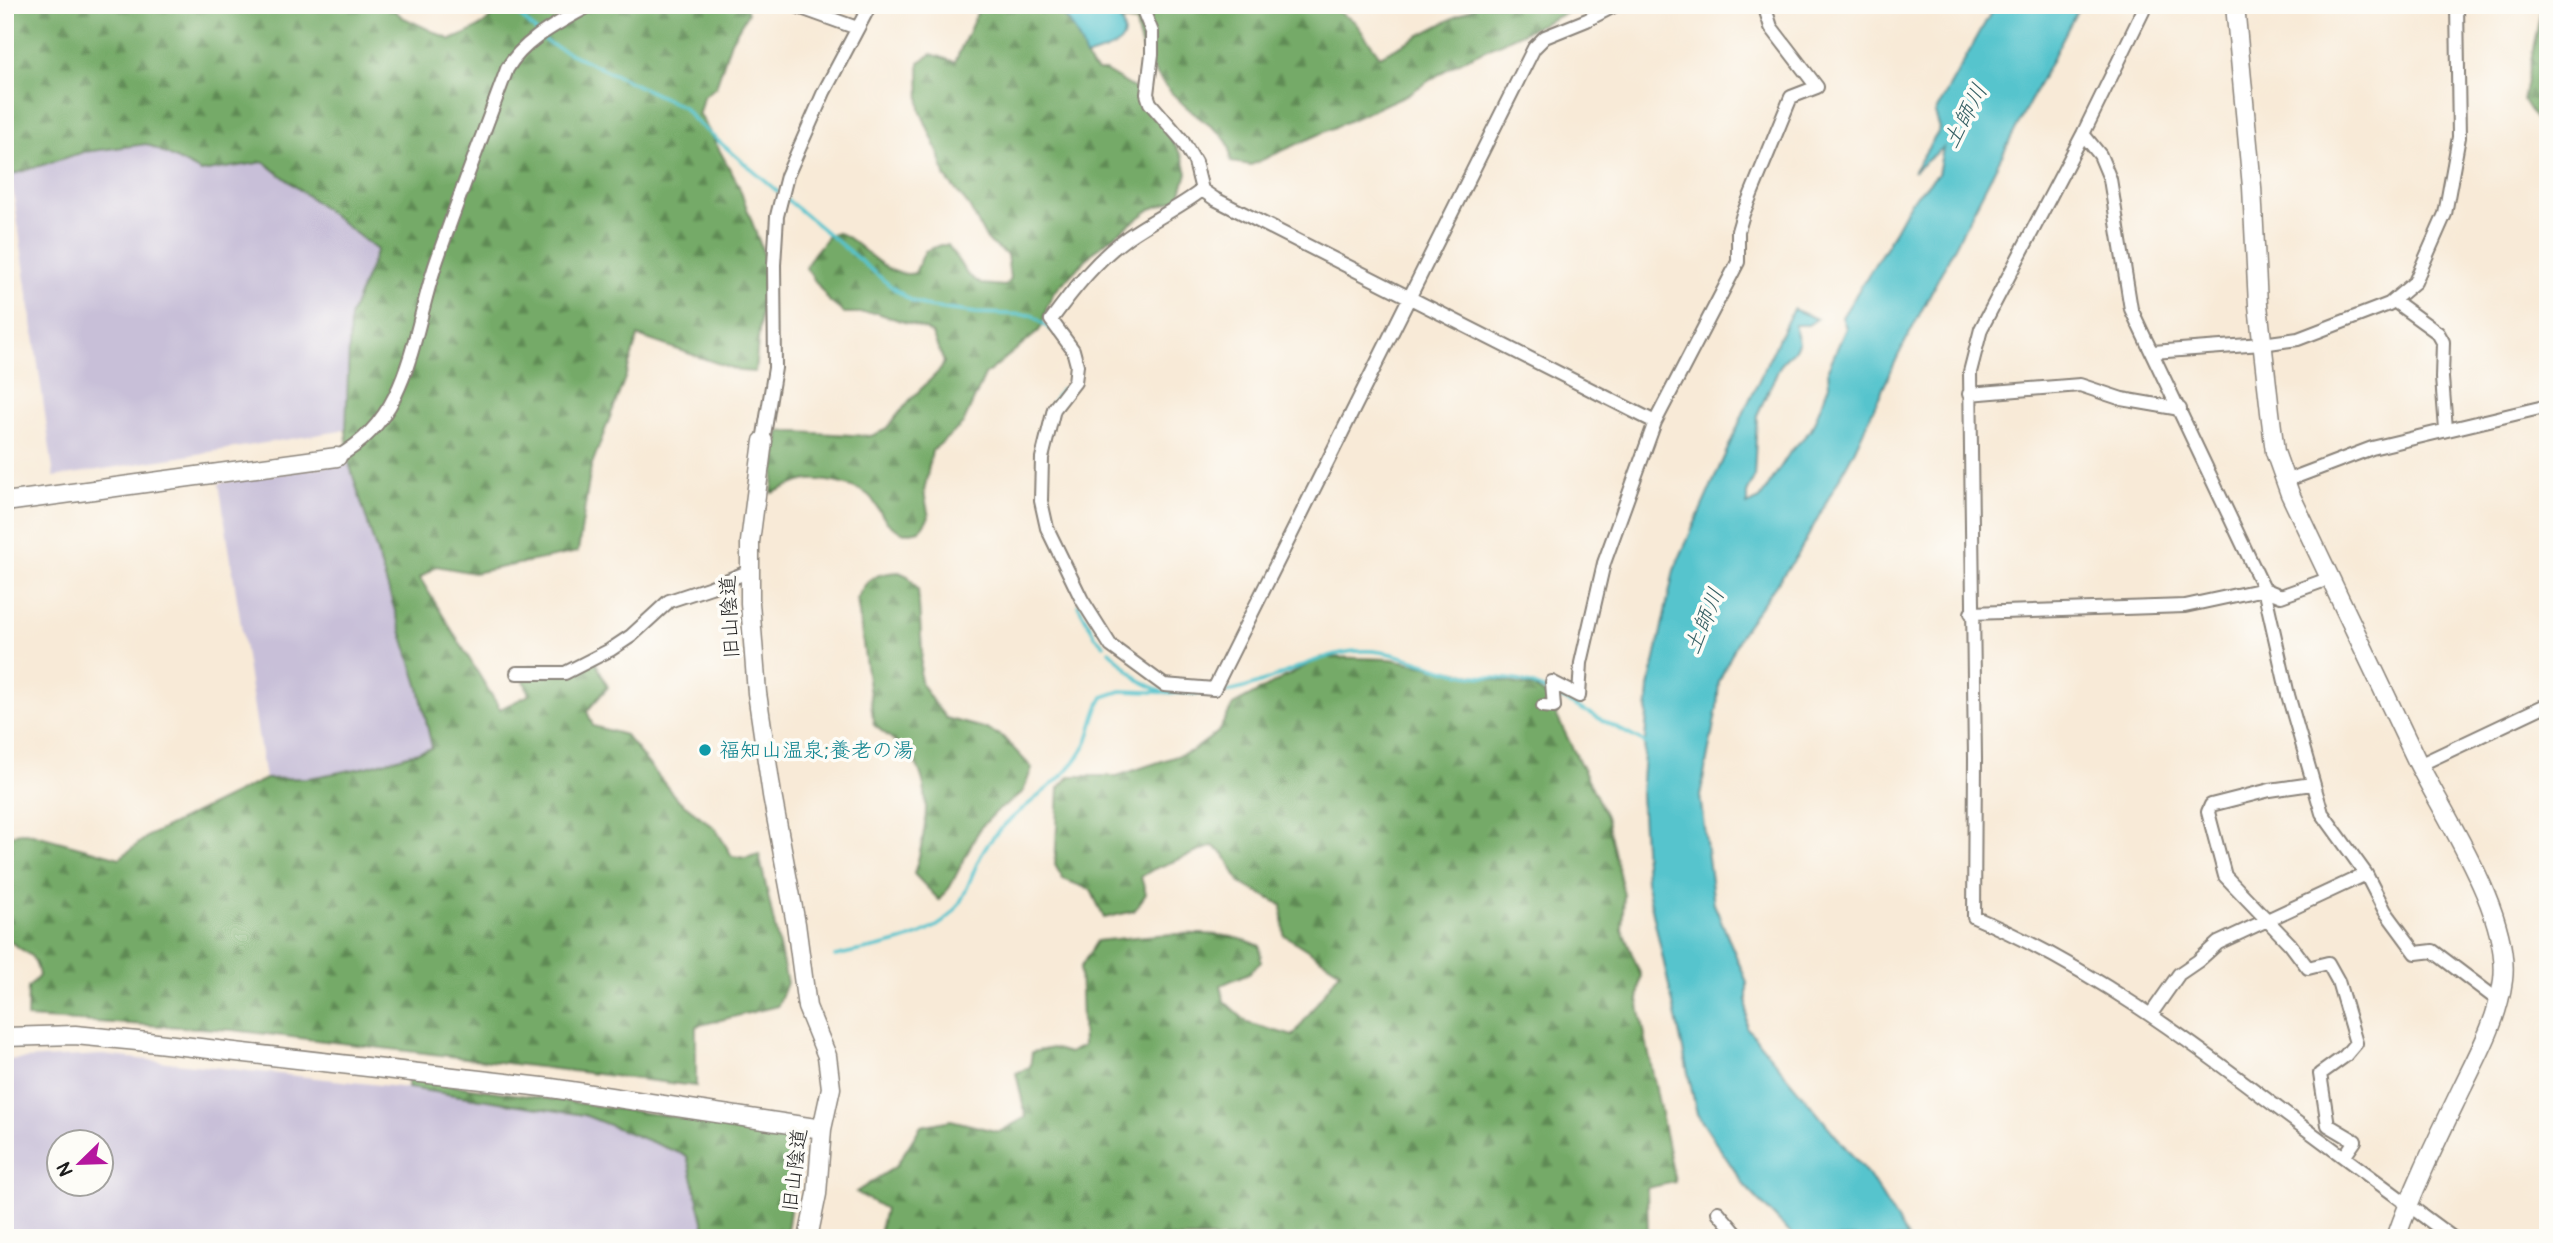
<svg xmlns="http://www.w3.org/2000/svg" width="2553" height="1243" font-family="Pangolin,'Klee One',sans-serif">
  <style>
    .industrial { fill: #c8bfd8; fill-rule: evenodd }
    .forest { fill: url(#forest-firs); stroke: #486342; stroke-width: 2 }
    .water { fill: #57c4cd; stroke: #3a7074; stroke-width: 2 }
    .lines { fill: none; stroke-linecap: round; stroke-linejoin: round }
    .stream { stroke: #57c4cd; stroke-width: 3.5 }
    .street-casing { stroke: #8a837a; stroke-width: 16 }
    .secondary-casing { stroke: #8a837a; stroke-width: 21 }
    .street { stroke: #fff; stroke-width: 12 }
    .secondary { stroke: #fff; stroke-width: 18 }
    .culture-dot { fill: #0f9aa8; stroke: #fdfcf7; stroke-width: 2.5 }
    .labels { text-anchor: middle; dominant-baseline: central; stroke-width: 7; stroke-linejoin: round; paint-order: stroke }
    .street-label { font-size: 21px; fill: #1c1c1c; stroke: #fdfcf7 }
    .culture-label { font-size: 21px; fill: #0d838f; stroke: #fdfcf7; text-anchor: start }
    .water-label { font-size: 23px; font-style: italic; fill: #345f63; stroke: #fdfcf7 }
  </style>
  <defs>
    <pattern id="forest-firs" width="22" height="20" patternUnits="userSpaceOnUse" patternTransform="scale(1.75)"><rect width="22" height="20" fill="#75aa67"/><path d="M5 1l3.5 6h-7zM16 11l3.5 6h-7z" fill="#5f8a54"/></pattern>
  </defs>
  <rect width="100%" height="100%" fill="#fdfcf7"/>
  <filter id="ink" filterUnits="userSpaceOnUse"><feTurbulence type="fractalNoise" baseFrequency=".0143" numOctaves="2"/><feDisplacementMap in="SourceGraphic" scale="14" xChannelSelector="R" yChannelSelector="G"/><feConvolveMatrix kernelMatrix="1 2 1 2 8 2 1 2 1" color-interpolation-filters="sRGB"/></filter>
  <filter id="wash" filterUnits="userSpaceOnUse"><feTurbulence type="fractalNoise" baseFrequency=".00686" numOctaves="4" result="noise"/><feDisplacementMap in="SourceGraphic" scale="28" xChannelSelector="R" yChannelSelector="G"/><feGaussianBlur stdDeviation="1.57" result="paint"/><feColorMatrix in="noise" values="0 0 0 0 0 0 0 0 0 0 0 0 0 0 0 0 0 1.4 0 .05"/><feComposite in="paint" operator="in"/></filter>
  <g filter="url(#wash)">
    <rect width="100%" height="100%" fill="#f8ead7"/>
    <path class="industrial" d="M148,144l53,27 63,-9 113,88 -27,67 -4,113 -292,47 -43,-302 73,-23z
      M349,463l70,225 13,60 -65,19 -58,11 -44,1 -46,-296z
      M102,1055l306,33 176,27 103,41 20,82h-702v-178zM60,1142h42v42h-42z"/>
    <path class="forest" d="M11,5h378l13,12 49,23c21,-9 37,-14 48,-35h246l3,8 -17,28 -15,46 -13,10 -4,16 39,71 28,76 -11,112 -15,-1 -102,-35 -13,42 -34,89 -13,85 -104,21 -38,-7 -16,12 80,131 29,-14 -5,-15 6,-14 32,-1 30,-10 16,32 -21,24 6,15 32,9 51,63 39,30 17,28 13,2 14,-4 28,129 -9,23 -82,20v60l-463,-56 -206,-12 1,-30 11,-12c-5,-31 -20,-20 -34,-41v-102l6,2 14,-3 95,26 28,-22 117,-57 44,-1 58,-11 65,-19 -13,-60 -70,-225 -3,-33 4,-113 27,-67 -113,-88 -63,10 -54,-28 -63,8 -73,23 -6,-3v-164z
      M956,5h75l3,5c41,-1 42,25 57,56l6,5h8l37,22 41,65 4,15 -7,23 -7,5 -22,8 -56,41 -41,42 -7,15 -5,19 -4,6 -53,43 -22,49 -31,27 -8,41 5,25 -9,13 -15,3c-22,-8 -21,-17 -33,-34 -9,-13 -54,-22 -68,-18 -11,2 -21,8 -32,12l7,-62 92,5 14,-6 25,-30 31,-31 3,-7 -12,-28 -7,-5 -48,-16h-33l-14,-11 -24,-34c3,-10 9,-16 15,-23 4,-5 6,-10 12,-12 19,-5 49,49 82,40l10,-22 15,-6h8l19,29 14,10 24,2 5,-7 -3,-24 -20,-15 -18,-34 -23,-28 -7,-24 -19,-44 -1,-48 13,-8 23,8 23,-51 -20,-2z
      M1088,5h245v4l21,12 26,35 98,-51h105l-126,58 -49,31 -157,71 -20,-3c-1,-4 0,-12 -2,-16 -5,-12 -21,-22 -32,-30 -29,-23 -57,-55 -61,-93l-21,-3z
      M2542,5h6v135l-25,-40z
      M899,572l9,4 10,13 4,62 -2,25 2,9 9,14 15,19 41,11 16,8 29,31 -9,24 -26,19 -17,17 -30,59 -11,13 -25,-26c11,-36 21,-84 -2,-117 -10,-12 -26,-22 -38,-32l-17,-126c9,-21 19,-26 42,-27z
      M1322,657l69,2 142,28 14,9 59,120 18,79 -2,34 19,47 -3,25 37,181 -28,6 1,50h-770l7,-29 -29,-17 40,-26 25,-40 30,-6 48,12 27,-15 -10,-44 14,-6 2,-15 20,-4 17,5 14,-7 -3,-78 17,-27c44,-5 124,-16 163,5l1,16 -12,11 -28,12 3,16 24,22 45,13 47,-65 -56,-36 -2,-30 -42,-22 -15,-28 -12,-9 -59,23 -13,8 5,17 -12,17 -30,7 -13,-28 -28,-11 -8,-14 4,-77 11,-12h47l75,-25 26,-19 15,-27z
      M408,1079l381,54 10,18 -13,87h-79l-20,-82 -103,-41 -176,-27z"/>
    <path class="water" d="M1031,5h57l33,16c12,26 -15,28 -35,36 -7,-17 -19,-56 -44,-44l-8,-3z
      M1995,5h85l-182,351 -44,95 -55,102 -57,79 -23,49 -2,27 -17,88 14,108 33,78v46l123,149 38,61h-111l-8,-6 -44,-46 -48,-72 -51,-233 -5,-86 8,-108 25,-117 74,-167 45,-94 24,10 -9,6h-14l5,17 -5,9 -12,11 -25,53 -3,63 -7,15v12l13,-6 30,-47 21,-22 18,-45 -1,-16 18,-41 -4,-11 46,-74 23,-42 27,-27 5,-26 -30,24 27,-43 -5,-16z"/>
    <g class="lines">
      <path class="stream" d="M509,5l39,38 135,64 12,14 83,71
        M784,197l109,91 19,13 17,6 47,6 56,2 19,15
        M1038,448c5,-26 7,-38 24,-59
        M1078,605l17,31 9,9
        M1109,651l30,29 23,12
        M1214,694c44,-4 81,-30 123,-40 52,-12 82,13 130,21 33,5 52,0 83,18
        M1557,696l92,49
        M835,956c34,-8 72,-12 102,-30 30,-18 31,-50 47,-76 24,-38 69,-58 95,-94 14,-19 12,-39 24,-59l18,-6 86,3"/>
    </g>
  </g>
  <g filter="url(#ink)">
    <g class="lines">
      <g class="street-casing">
        <path id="street" d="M793,5l64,23
          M1141,5l11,27v22l-5,40 3,9 32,37 13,22 7,28 13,9 440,223
          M2146,5l-63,129 -102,195 -11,43 5,387 -1,158c115,49 214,122 313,198 55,41 111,82 166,123
          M2083,134l17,21 10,24 21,130 133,280 24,106 34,118 44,61 19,37 31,42 17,-2 66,50
          M1202,190c-23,18 -50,30 -74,47 -31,22 -55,53 -77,83l22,30 4,15 -2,17 -21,27 -12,49 -1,43 6,27 35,72 29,46 53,39 50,4 320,-641 11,-11 42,-17 29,-15
          M2394,301l44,32 5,9 -1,36 4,51
          M2153,352l109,-8 36,-5 91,-35 26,-22 30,-68 14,-77 -2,-132
          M1969,394l111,-9 42,14 58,10
          M763,441l12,-73 -1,-103 3,-49 10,-40 37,-84 46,-87
          M337,457c75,-40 75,-126 100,-197 22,-64 47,-128 70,-191 17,-30 54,-47 83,-64
          M2285,481l87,-33 176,-42
          M1971,613l214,-7 79,-17 17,7 50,-18
          M517,673h48l45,-23 21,-14 38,-35 42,-14 39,-16
          M1543,706l11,1 -2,-25 27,14 2,-33 23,-100 51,-141 83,-160v-31l5,-17 48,-117 26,-10 -46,-60 -7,-22
          M2419,765l129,-61
          M2312,784l-42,6 -59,15 -3,7 17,64 65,68 18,24 20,-5 10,18 18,62 -11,13 -25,18 8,51 27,16 -11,16
          M2151,1014l28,-40 19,-13 20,-18 148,-69
          M1718,1212l22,26"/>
      </g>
      <g class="secondary-casing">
        <path id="secondary" d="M2235,5l17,182 6,118 12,107 5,40 15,42c43,89 85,178 127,267 29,58 94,154 86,219 -5,39 -24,73 -41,108 -24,50 -48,98 -66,150
          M763,441l-13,101v61l7,90 15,102 24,129 11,83 20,49 4,32 -9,41 -5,65 -9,44
          M5,502l332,-45
          M5,1037l70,-2 73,7 403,46 271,41"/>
      </g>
      <use href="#street" class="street"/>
      <use href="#secondary" class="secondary"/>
    </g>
  </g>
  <circle class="culture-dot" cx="705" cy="750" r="7"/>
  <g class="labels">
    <g class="street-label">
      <text transform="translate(730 617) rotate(-93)">旧山陰道</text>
      <text transform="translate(795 1170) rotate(-83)">旧山陰道</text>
    </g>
    <g class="culture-label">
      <text x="719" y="750">福知山温泉;養老の湯</text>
    </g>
    <g class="water-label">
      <text transform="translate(1965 116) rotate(-62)">土師川</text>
      <text transform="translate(1704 621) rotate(-67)">土師川</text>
    </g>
  </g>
  <rect width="2553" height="1243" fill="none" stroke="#fdfcf7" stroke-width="28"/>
  <g transform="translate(80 1163) rotate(247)"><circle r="33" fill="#fdfcf7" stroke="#a3a29f" stroke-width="2"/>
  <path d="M0-5L12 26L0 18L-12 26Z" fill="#b5179e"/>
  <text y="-10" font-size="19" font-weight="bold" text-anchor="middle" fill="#1c1c1c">N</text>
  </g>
</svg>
